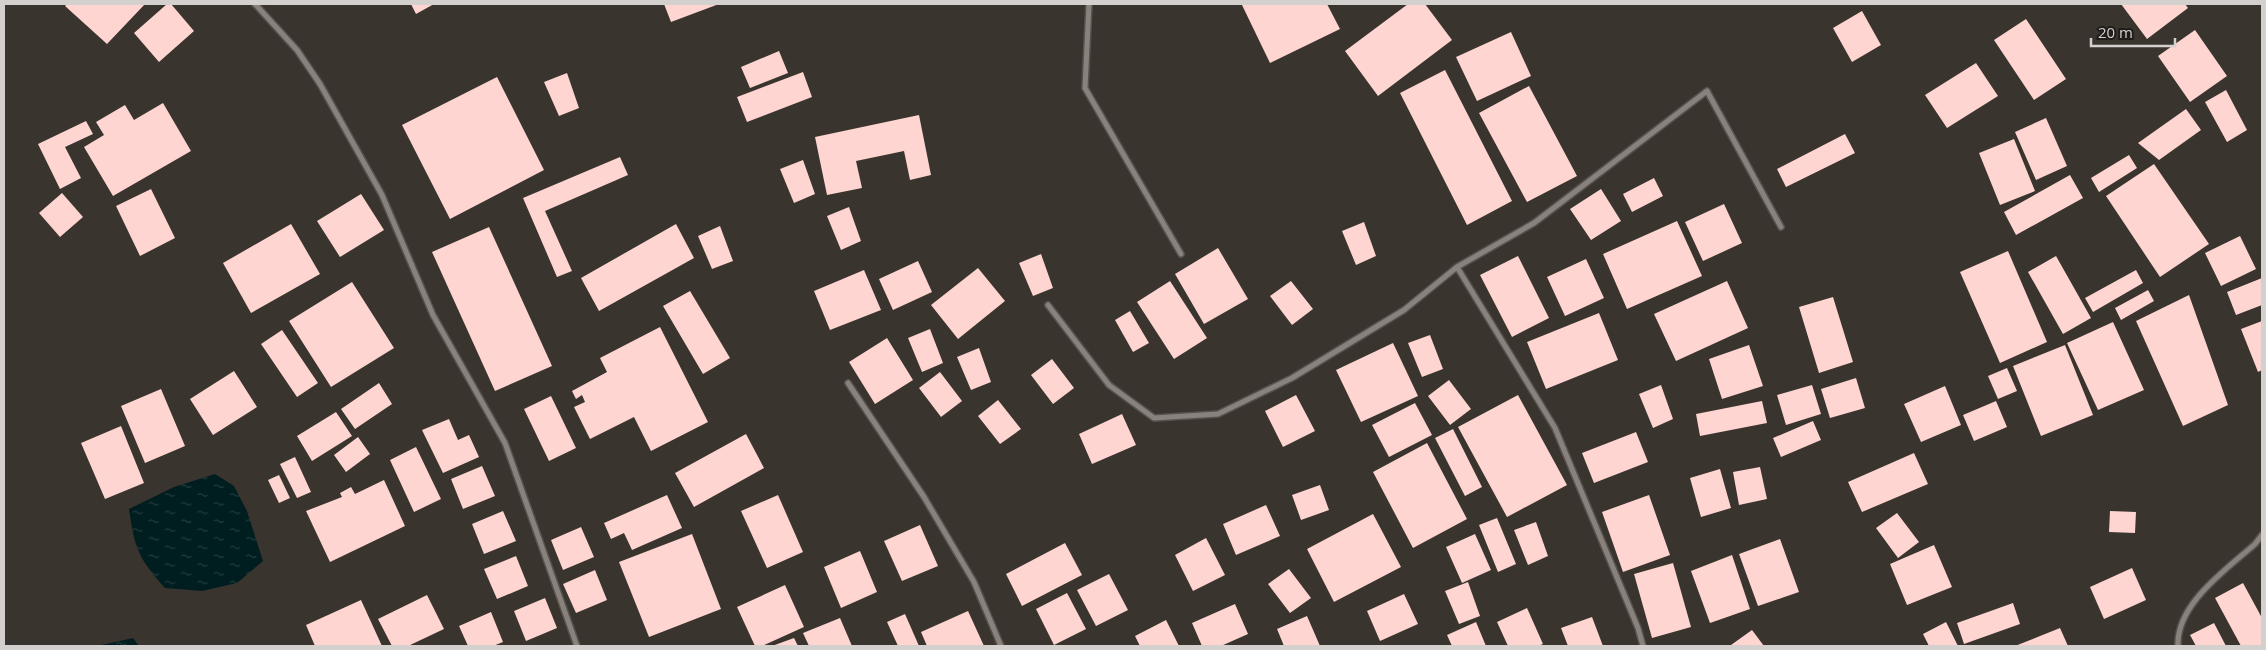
<svg xmlns="http://www.w3.org/2000/svg" width="2266" height="650" font-family="'Open Sans',sans-serif">
  <style>
    .water { fill: url(#water-ripples) }
    .building { fill: #fed5d0 }
    .lines { fill: none; stroke-linecap: round; stroke-linejoin: round }
    .street-casing { stroke: #57514e; stroke-width: 8 }
    .street { stroke: #89817b; stroke-width: 5 }
  </style>
  <defs>
    <pattern id="water-ripples" width="26" height="14" patternUnits="userSpaceOnUse" patternTransform="scale(1.25)"><rect width="26" height="14" fill="#001d1f"/><path d="M2 4q2-2 4 0t4 0M15 11q2-2 4 0t4 0" fill="none" stroke="#243d3e"/></pattern>
  </defs>
  <rect width="100%" height="100%" fill="#3a342e"/>
  <path class="water" d="M215,474l19,12 13,25 16,50 -26,22 -35,8 -37,-3c-27,-31 -30,-38 -36,-79l45,-22z
    M133,638l6,8h-42z"/>
  <path class="building" d="M67,4h78l-38,40 -42,-38z
    M167,4h4l23,27 -35,31 -25,-29z
    M411,4h23l-18,10z
    M664,4h55l-48,18z
    M1327,4l13,25 -70,34 -28,-58z
    M1408,4h17l27,36 -74,56 -33,-45z
    M2121,4h64l3,4 -41,31z
    M1862,11l19,34 -29,17 -19,-34z
    M2026,19l40,60 -32,21 -40,-60z
    M2195,30l32,46 -37,26 -32,-46z
    M1511,32l20,44 -54,25 -21,-44z
    M779,51l9,22 -38,15 -9,-21z
    M1976,63l22,33 -51,32 -22,-33z
    M1445,70l67,131 -45,24 -67,-132z
    M803,72l9,25 -65,25 -10,-25z
    M567,73l12,35 -20,8 -15,-34z
    M497,77l47,93 -94,49 -48,-94z
    M1529,86l48,90 -50,26 -48,-89z
    M2226,90l21,40 -20,12 -22,-40z
    M163,103l28,48 -78,45 -29,-49 20,-12 -8,-13 29,-17 9,15z
    M2186,109l15,21 -42,30 -21,-17z
    M919,115l12,60 -21,5 -6,-29 -48,10 6,27 -35,7 -12,-58z
    M2046,118l21,48 -31,14 -21,-48z
    M86,121l7,13 -28,13 16,31 -21,11 -22,-45z
    M1845,134l10,19 -69,34 -9,-18z
    M2014,139l21,52 -35,14 -21,-52z
    M2129,155l8,13 -38,24 -8,-14z
    M620,157l8,18 -83,36 27,60 -15,6 -34,-79z
    M803,160l12,34 -21,9 -14,-34z
    M2154,164l55,80 -49,33 -54,-81z
    M2070,175l13,23 -67,37 -12,-23z
    M1654,178l9,18 -31,16 -9,-18z
    M151,189l24,49 -35,18 -24,-50z
    M1601,189l20,32 -30,19 -21,-31z
    M62,193l21,24 -23,20 -21,-24z
    M361,194l23,36 -44,27 -23,-36z
    M1724,204l18,39 -39,18 -18,-39z
    M849,207l12,34 -20,9 -14,-34z
    M1677,221l25,55 -75,33 -24,-55z
    M1364,222l12,34 -20,9 -14,-34z
    M291,224l29,50 -69,39 -28,-50z
    M676,224l18,34 -95,53 -18,-33z
    M720,226l13,35 -21,8 -14,-33z
    M489,227l63,139 -57,25 -63,-139z
    M2240,236l16,33 -35,17 -16,-33z
    M1218,248l30,51 -44,25 -29,-50z
    M2008,251l39,91 -47,21 -40,-91z
    M1041,254l12,34 -20,8 -14,-33z
    M1518,256l31,62 -37,19 -32,-62z
    M2056,256l35,62 -28,16 -35,-62z
    M1586,259l18,39 -39,18 -18,-39z
    M918,261l14,31 -39,18 -14,-31z
    M978,268l27,33 -47,38 -27,-34z
    M864,270l17,40 -51,20 -16,-39z
    M2136,270l7,13 -50,29 -8,-14z
    M2262,278v27l-26,10 -9,-23z
    M1170,281l37,57 -33,21 -37,-57z
    M1291,281l22,28 -21,16 -22,-29z
    M1727,281l21,47 -72,33 -22,-47z
    M352,282l42,66 -63,39 -42,-66z
    M2148,290l6,11 -33,19 -6,-12z
    M690,291l40,67 -27,16 -40,-68z
    M2189,295l39,110 -45,21 -47,-105z
    M1833,297l20,65 -34,11 -20,-66z
    M1130,311l19,32 -16,9 -18,-32z
    M1599,313l19,47 -72,29 -19,-47z
    M2262,321v49l-4,2 -17,-43z
    M2113,322l31,68 -46,20 -31,-67z
    M660,327l48,95 -57,29 -17,-34 -44,22 -16,-32 11,-5 -3,-7 -6,4 -4,-8 35,-19 -7,-14z
    M930,329l13,34 -21,9 -14,-34z
    M282,330l36,53 -21,14 -36,-53z
    M1430,335l13,34 -21,8 -14,-34z
    M887,338l26,42 -38,24 -26,-42z
    M1393,343l25,53 -57,26 -25,-52z
    M1749,345l14,41 -41,13 -13,-40z
    M2065,345l28,70 -52,21 -28,-70z
    M979,348l12,34 -20,8 -14,-33z
    M1052,359l22,29 -21,16 -22,-29z
    M2007,368l10,23 -19,8 -10,-23z
    M234,371l23,36 -44,28 -23,-36z
    M940,372l22,29 -21,16 -22,-29z
    M1856,378l9,30 -35,10 -9,-29z
    M1449,380l22,29 -21,16 -22,-29z
    M379,383l13,21 -37,25 -14,-20z
    M1661,385l12,34 -20,9 -14,-34z
    M1812,385l9,29 -35,11 -9,-30z
    M1945,386l16,39 -40,17 -17,-38z
    M161,389l24,57 -40,17 -24,-57z
    M1296,395l19,36 -32,16 -18,-36z
    M1518,395l49,90 -60,32 -49,-90z
    M551,396l25,52 -27,13 -25,-52z
    M998,400l23,29 -21,15 -22,-28z
    M1762,401l5,22 -67,13 -4,-22z
    M1996,401l11,26 -33,14 -11,-26z
    M1415,403l17,32 -43,22 -17,-32z
    M336,412l16,24 -40,25 -15,-25z
    M1122,414l14,31 -44,19 -13,-30z
    M449,419l9,21 11,-5 10,22 -36,16 -21,-43z
    M1813,421l8,19 -40,17 -8,-19z
    M121,426l23,57 -39,16 -24,-56z
    M1453,429l29,58 -17,9 -30,-58z
    M1636,432l12,30 -54,21 -12,-30z
    M746,434l18,34 -70,39 -19,-34z
    M358,437l12,17 -24,18 -12,-17z
    M1427,443l40,76 -54,29 -40,-76z
    M416,447l25,52 -27,13 -24,-52z
    M1914,453l14,31 -66,28 -14,-30z
    M295,457l16,35 -14,6 -17,-34z
    M482,466l13,30 -32,13 -12,-30z
    M1760,467l7,32 -28,6 -6,-33z
    M1720,469l11,39 -30,9 -11,-39z
    M279,475l11,23 -11,5 -11,-23z
    M384,480l21,46 -75,36 -24,-51 36,-14 -2,-4 11,-6 4,7z
    M1320,485l9,25 -28,10 -9,-25z
    M667,495l15,33 -50,22 -8,-17 -13,6 -7,-16z
    M778,495l25,57 -36,16 -26,-57z
    M1649,495l21,60 -47,17 -21,-60z
    M1266,505l14,31 -44,19 -13,-31z
    M503,511l13,30 -32,13 -12,-30z
    M2110,511l26,1 -1,21 -26,-1z
    M1897,513l22,29 -21,16 -22,-30z
    M1373,514l28,53 -67,35 -27,-53z
    M1497,518l19,46 -18,8 -19,-47z
    M1536,522l12,34 -20,9 -14,-35z
    M920,525l18,41 -36,15 -18,-40z
    M581,527l13,30 -31,13 -12,-30z
    M692,534l29,75 -72,28 -30,-75z
    M1475,534l16,36 -29,13 -16,-36z
    M1206,538l19,37 -32,16 -18,-36z
    M1780,539l19,53 -41,14 -19,-52z
    M1065,543l17,32 -60,31 -16,-32z
    M1934,545l18,42 -45,18 -17,-41z
    M860,551l17,41 -36,16 -17,-41z
    M1732,555l18,54 -40,14 -19,-52z
    M516,556l12,30 -31,13 -13,-30z
    M1673,563l18,64 -39,11 -18,-64z
    M2132,568l14,32 -42,19 -14,-32z
    M1289,569l22,29 -21,15 -22,-29z
    M595,570l12,30 -31,13 -13,-29z
    M1109,574l19,36 -32,16 -19,-36z
    M1468,582l12,34 -21,8 -14,-33z
    M2243,583l19,35v28h-21l-26,-48z
    M785,585l19,42 -42,19h-7l-18,-39z
    M1067,593l19,36 -32,16 -18,-36z
    M1404,594l14,30 -38,17 -13,-30z
    M427,595l17,34 -36,17h-16l-14,-27z
    M545,598l12,30 -31,13 -12,-30z
    M361,600l21,46h-67l-9,-21z
    M2013,603l7,21 -56,20 -7,-21z
    M1235,604l13,30 -27,12h-19l-10,-23z
    M1527,608l16,36 -5,2h-30l-11,-24z
    M968,611l16,35h-57l-6,-14z
    M491,612l12,30 -10,4h-25l-9,-20z
    M905,614l14,32h-21l-11,-24z
    M1307,616l13,30h-36l-7,-17z
    M1592,617l11,29h-35l-7,-18z
    M840,618l12,28h-43l-6,-13z
    M1166,620l13,26h-39l-5,-10z
    M1476,622l10,24h-34l-5,-11z
    M1946,622l12,24h-29l-6,-12z
    M2214,623l12,23h-30l-6,-11z
    M2060,628l8,18h-53z
    M1752,630l12,16h-32l-1,-1z
    M794,638l4,8h-26z"/>
  <g class="lines">
    <g class="street-casing">
      <path id="street" d="M255,4l42,46 23,34 62,111 51,120 72,128 72,203
        M1089,4l-4,84 96,166
        M1048,305l61,80 45,33 64,-4 74,-36 112,-68 53,-43
        M848,383l76,114 50,85 27,64
        M1643,646l-5,-18 -83,-200 -98,-161 77,-44 173,-132 74,136
        M2178,646c-2,-42 49,-77 77,-102l7,-9"/>
    </g>
    <use href="#street" class="street"/>
  </g>
  <rect width="2266" height="650" fill="none" stroke="#d4d0cd" stroke-width="10"/>
  <path d="M2091 38v8h84v-8" fill="none" stroke="#d4d0cd" stroke-width="2.5"/>
  <text x="2098" y="38" font-size="15" fill="#d4d0cd" stroke="#1f1c1a" stroke-width="4" paint-order="stroke">20 m</text>
</svg>
